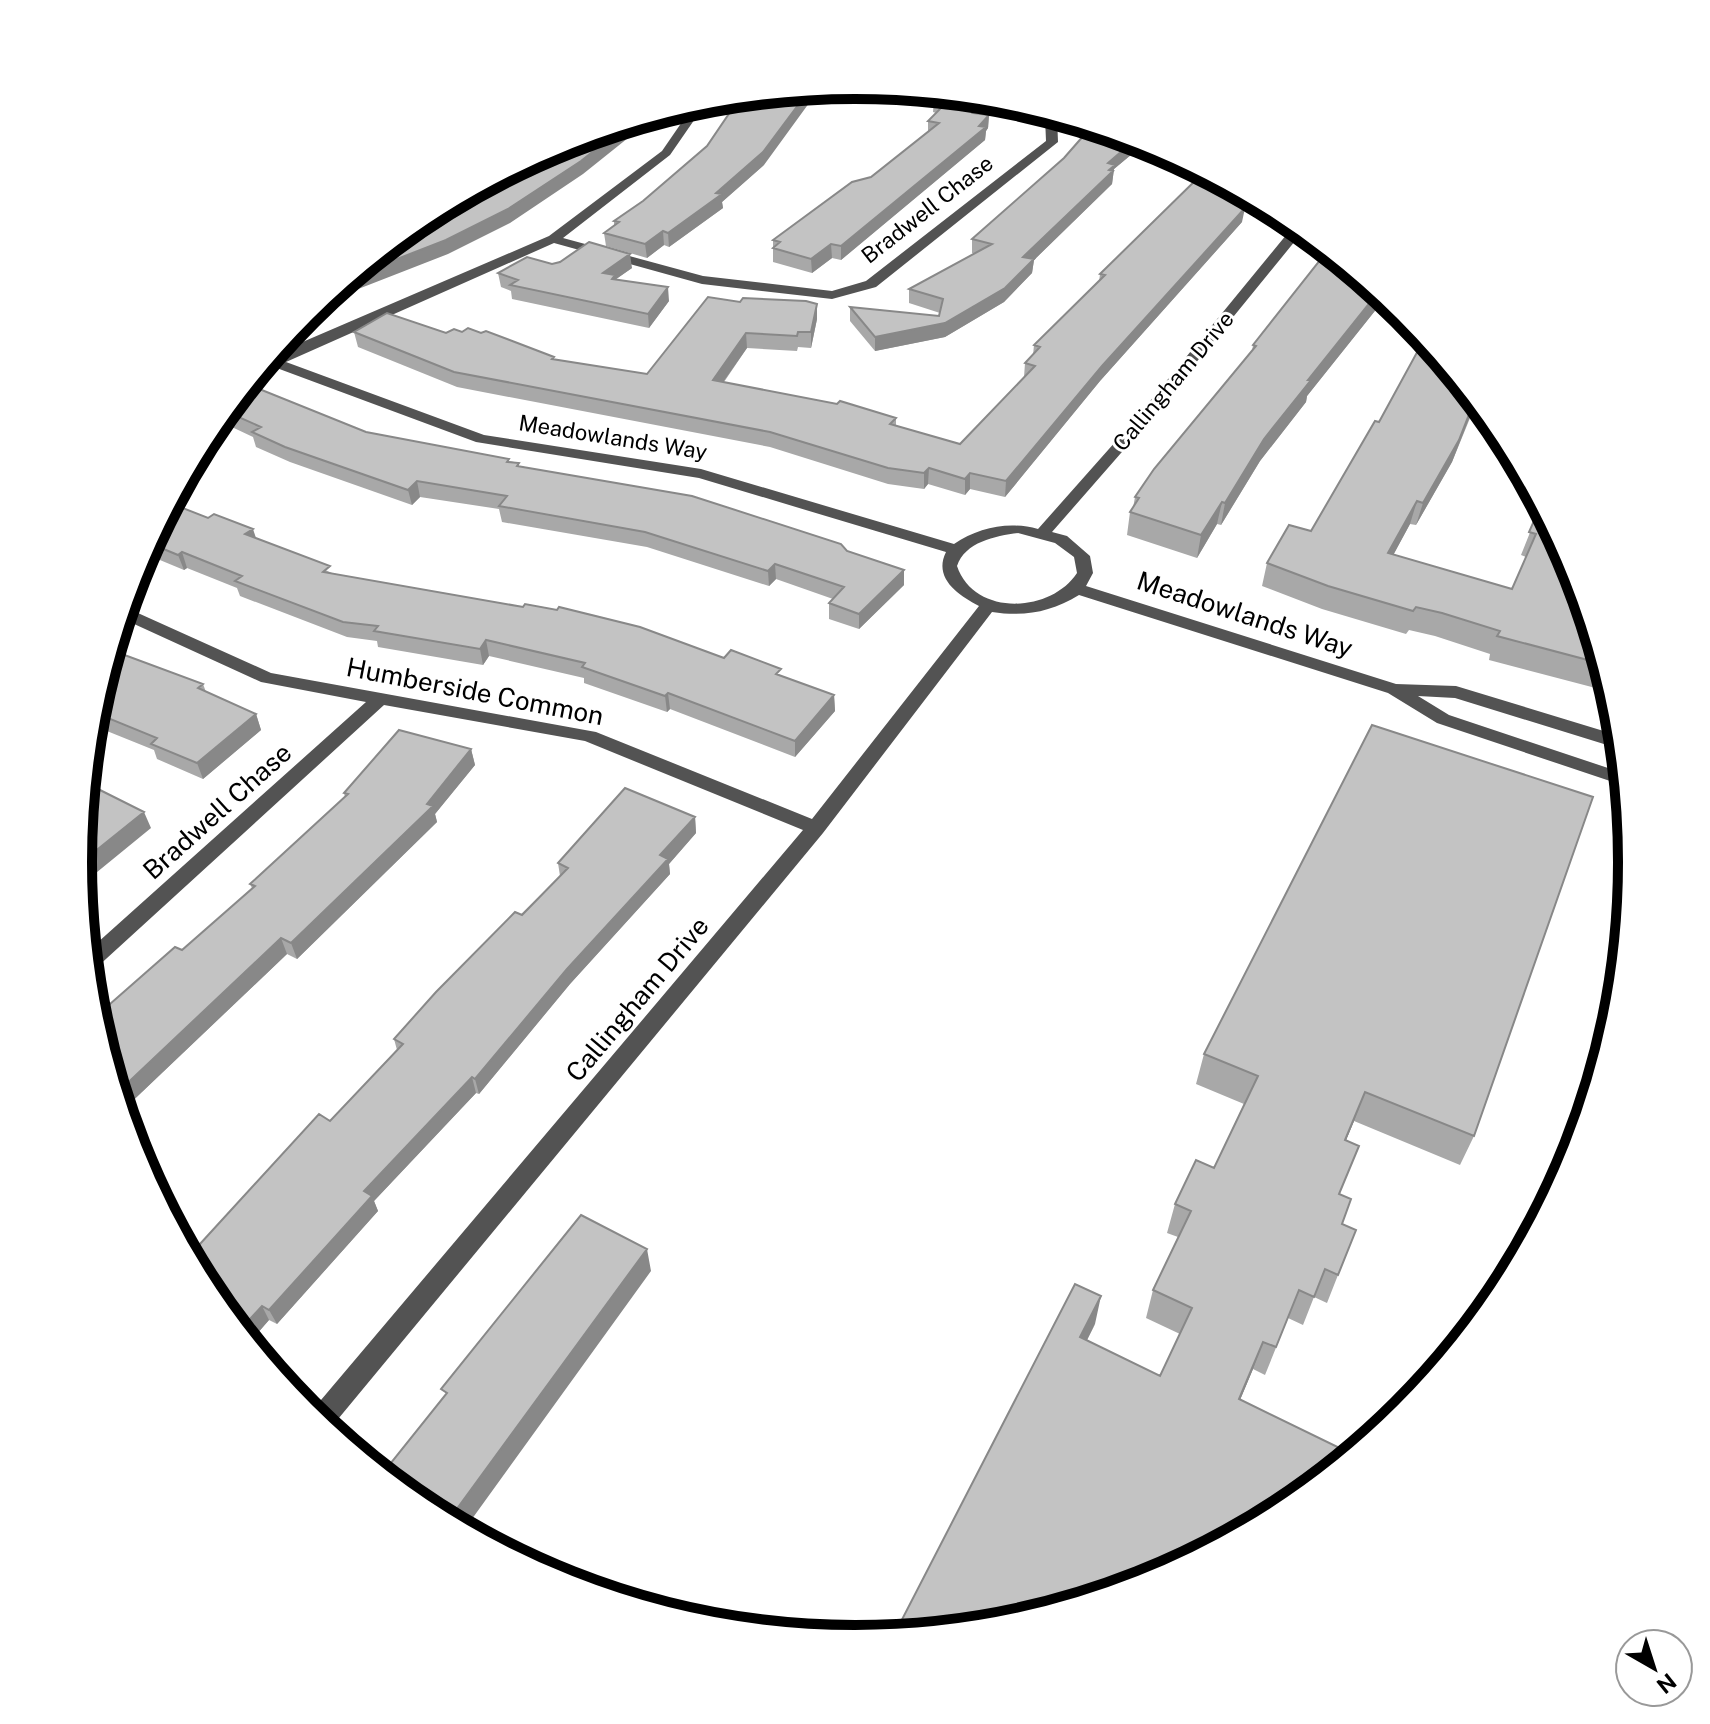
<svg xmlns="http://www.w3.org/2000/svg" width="1710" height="1724" font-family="'Public Sans',sans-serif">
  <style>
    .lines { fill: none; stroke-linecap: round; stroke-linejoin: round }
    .minor { fill: #535353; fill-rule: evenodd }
    .wall { fill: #a8a8a8 }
    .shaded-wall { fill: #888 }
    .building { fill: #c3c3c3; stroke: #888; stroke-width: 2 }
    .labels { text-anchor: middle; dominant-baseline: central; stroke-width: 6; stroke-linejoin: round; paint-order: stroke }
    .far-street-label { font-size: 22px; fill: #000; stroke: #fff }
    .street-label { font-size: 26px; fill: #000; stroke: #fff }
    .rim { fill: none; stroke: #000; stroke-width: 10 }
  </style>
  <rect width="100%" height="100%" fill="#fff"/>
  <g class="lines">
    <path class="minor" d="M704,100h4l-38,55 -107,83 140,38 129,15 34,-10 180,-140 -1,-24 -7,-8 19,7 1,26 -182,145 -44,12 -130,-15 -148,-41 -268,119 198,73 217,34 253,75c25,-17 55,-23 84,-15l94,-106 164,-200 8,7 -162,199 -90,103 15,4 23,20 3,17 -7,13 310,98 60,2 164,50v13l-165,-51 -37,-2 31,19 174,58 2,13 -188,-63 -49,-30 -309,-98c-28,17 -54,22 -87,17l-169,221 -494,597 -19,-17 493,-583 -218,-89 -201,-36 -289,264 -6,2 -2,-19 279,-250 -105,-20 -140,-64 3,-10 5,1 142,64 325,59 216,87 167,-213c-21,-11 -46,-28 -33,-54l-247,-74 -223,-36 -202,-75 -14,2 10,-13 279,-120 113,-85 33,-48zM1018,533l37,10 19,14 3,16c-26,40 -103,44 -120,-7 8,-24 38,-30 61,-33z"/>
  </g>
  <path class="wall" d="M941,93l59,6 -16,16h5l-1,13 -2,3 -1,9 -144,120 -9,-2 -20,15 -39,-11v-22l98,-63 57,-45v-11l8,-8 -3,-1 1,-12z
    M1092,126l47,14 -1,9 -24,20 -2,15 -78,76 -2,13 -28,29 -59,35 -70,14 -25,-30v-14l89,9 1,-3 -31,-10v-14l65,-35 -2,-1v-14l92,-81z
    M764,165l-42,37 1,6 -54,39 -5,-2 -17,13 -41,-12 -2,-13 10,-7v-5z
    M1242,222l-142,159 -95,116 -35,-8 -5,6 -37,-11 -4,5 -36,-5 -118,-37 -313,-60 -99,-40 -4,-15 92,1 16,-1 92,27 93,15 61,-77 109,22 -6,29 -13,-1 -1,4 -50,-3 -23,34 172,36v8l64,18 64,-67 1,-14 8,-8 1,-10 65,-63 1,-8z
    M1328,250l58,47 -79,99 -1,6 -46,59 -39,64 -4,-1 -20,34 -70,-23 3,-23 3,-4 2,-11 117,-146 1,-6z
    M552,264l80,4 -16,11 53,22 -20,27 -137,-29 -1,-8 -10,-4 -3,-14z
    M1429,343l48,58 -25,61 -36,63 -6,-1 -17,31 119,34 14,-32 -5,-2 20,-50 32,60 36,120 -2,6 -118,-31 1,-6 -55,-18 -26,-6 -3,4 -84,-25 -60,-23 5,-23 44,-32z
    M247,384l119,48 153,31v3l328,85 57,19v15l-45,44 -30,-10v-16l4,-4 -57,-20 -7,7 -122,-39 -145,-25 -3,-13 -79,-12 -8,8 -122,-43 -34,-15 -3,-10 -36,-17z
    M170,503l86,36 76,34 392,85 110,37 1,16 -40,46 -125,-48 -3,3 -83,-29v-5l-95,-22 -6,9 -105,-18 -1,-6 -30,-4 -107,-41 -3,-8 -50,-20 -3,2 -41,-17z
    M203,684l3,8 50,22 5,16 -58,49 -46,-20 -3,-9 -62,-25 1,-15z
    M1372,725l102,411 -14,29 -106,-44 -8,19 -6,54 2,30 -4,51 -11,28 -13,-6 -11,28 -15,-7 -23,57 -12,-6 -13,31 -346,235 201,-311 -8,16 73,36 20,-42 -34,-16 7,-28 25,-53 -11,-4 8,-29 39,-36 30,-64 -48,-20 8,-30z
    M471,749l4,16 -40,49 2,8 -140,137 -10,-5 -165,157 -28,-93 88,-68 70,-62 -2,-4 95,-87 -1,-4z
    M695,817l1,16 -27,31 1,10 -100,110 -91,110 -3,-1 -102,108 4,10 -101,113 -8,-4 -20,23 81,-222 67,-71 -3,-11 166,-163 -2,-13z"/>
  <path class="shaded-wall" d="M820,88l-56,77 -42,37 1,6 -54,39 -1,-14 48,-40 94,-104z
    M988,98l12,1 -27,27v-13z
    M658,114l-75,60 -73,49 -62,31 -136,53 36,-29 282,-156z
    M989,115l-1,13 -2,3 -1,9 -144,120v-14z
    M1136,139l3,1 -1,9 -24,20 -2,15 -78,76 -2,13 -28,29 -59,35 -70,14v-14l70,-14 78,-66 85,-94z
    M1245,208l-3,14 -142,159 -95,116 1,-16 96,-115z
    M663,231l1,14 -17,13 -2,-14z
    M831,244l1,14 -20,15 -1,-14z
    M630,254l2,14 -20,14 -9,-9z
    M668,287l1,14 -20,27 -1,-14z
    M1379,291l7,6 -79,99 -1,6 -46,59 -39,64 4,-22 39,-64 44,-59z
    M817,304v15l-6,29v-16z
    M746,333l1,15 -33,47 -1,-15z
    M1475,399l1,2 -24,61 -36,63 7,-22z
    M929,468l-1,16 -4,5v-16z
    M970,473v16l-5,6v-16z
    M417,481l3,16 -8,8 -4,-15z
    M1417,501l-7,23 -28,52 6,-23z
    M1222,502l-5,22 -20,34 4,-23z
    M253,529l5,15 -13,-10z
    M182,552l5,16 -3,2 -6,-15z
    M775,564l1,15 -7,7 -1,-15z
    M904,570v15l-45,44v-15z
    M486,640l3,16 -6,9 -3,-16z
    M668,693l2,16 -3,3 -2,-16z
    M834,695l1,16 -40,46v-16z
    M256,714l5,16 -58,49 -6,-16z
    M471,749l4,16 -40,49 2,8 -140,137 -6,-16 136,-139z
    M144,812l7,16 -71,58 -2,-21z
    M695,817l1,16 -27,31 1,10 -100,110 -91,110 -4,-15 185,-224z
    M281,938l6,16 -165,157 -5,-18z
    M472,1077l4,16 -102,108 4,10 -101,113 -8,-14 95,-119z
    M1365,1092l-11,29 -20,48 11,-29z
    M647,1249l4,22 -187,259 -16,-9z
    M1101,1296l-6,28 -20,40 5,-27z
    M262,1306l7,14 -20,23 -10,-12z
    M1263,1342l-10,27 -24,57 10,-27z"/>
  <path class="building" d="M810,89l-47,63 -47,41 6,1 -54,39 -5,-2 -18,13 -41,-11 15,-11 -5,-1 29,-20 64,-55 34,-50z
    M941,93l47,5 -15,15 16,2 -10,11 7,1 -145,119 -10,-2 -20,15 -38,-11 7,-6 -7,-2 79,-58 19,-5 68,-54 -11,-2 19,-19 -13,-2z
    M630,122l-49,39 -73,48 -62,31 -98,38 76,-62 134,-72z
    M1092,126l44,13 -28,24 7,2 -6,5 4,1 -90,86 11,2 -29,29 -60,35 -70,14 -25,-30 89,9 4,-17 -34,-10 83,-45 -20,-5 92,-81z
    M1204,172l17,9 24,27 -143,158 -96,115 -36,-8 -5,6 -36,-11 -5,5 -36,-5 -118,-36 -316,-60 -100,-40 33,-19 59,20 8,-4 8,3 6,-4 13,5 5,-2 68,26 -2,2 95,15 61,-77 32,5 3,-4 63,3 11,3 -6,28h-13l-1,4 -51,-3 -33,47 124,24 3,-3 56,17 -6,6 70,20 75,-78 -10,-3 15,-16 -6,-2 71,-70 -5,-1z
    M589,242l41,12 -27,19 12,2 -3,4 56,8 -20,27 -138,-29 8,-5 -20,-7 29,-16 25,7 8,-2z
    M1328,250l51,41 -71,89h3l-47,59 -39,64 -3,-1 -21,33 -71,-23 9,-14 -4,-1 19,-28 102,-123 -3,-1z
    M1429,343l46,56 -16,41 -36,63 -6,-2 -29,52 124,36 24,-55 -7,-2 12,-27 32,60 30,99 -106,-28 3,-5 -58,-18 -26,-6 -3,4 -85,-25 -61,-23 22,-38 22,6 64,-110 4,1 42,-77 6,1z
    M247,384l119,48 143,27 -2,3 12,1 -2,3 175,30 149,48 6,7 57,19 -45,44 -30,-11 15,-16 -69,-23 -7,7 -123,-39 -146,-26 8,-10 -90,-15 -9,9 -123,-43 -33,-15 9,-5 -36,-16z
    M170,503l38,15 6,-4 39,15 -8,5 85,32 -7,6 200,35 2,-3 32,6 2,-3 81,20 84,31 7,-8 50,19 -5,5 58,21 -39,46 -127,-48 -3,3 -83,-29 3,-4 -99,-23 -6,9 -106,-18 4,-5 -35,-4 -108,-41 7,-5 -60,-24 -4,3 -29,-12z
    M111,650l92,34 -5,4 58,26 -59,49 -46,-19 6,-6 -64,-26z
    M1372,725l221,72 -119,339 -109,-44 -20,48 14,6 -20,48 12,5 -9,25 14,6 -18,45 -13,-6 -11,28 -15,-7 -23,57 -13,-5 -24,57 113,55 -66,54 -134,72 -146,44 -112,11 181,-351 26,12 -21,41 80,39 32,-68 -39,-18 38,-79 -16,-7 21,-44 18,8 44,-92 -54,-22z
    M399,730l72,19 -44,55 6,2 -142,137 -10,-5 -164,155 -23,-75 81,-71 7,3 73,-64 -5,-2 98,-90 -4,-1z
    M86,783l58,29 -66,53v-3z
    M625,788l70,29 -35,38 8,4 -101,110 -92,110 -3,-2 -108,114 8,5 -103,114 -7,-4 -23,25 -30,-38 -20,-37 130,-142 11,7 73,-77 -9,-5 42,-47 79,-80 7,3 46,-47 -10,-5z
    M581,1215l66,34 -199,272 -25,-13 -41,-34 65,-81 -6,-4z"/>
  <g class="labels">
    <g class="far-street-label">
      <text transform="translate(927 209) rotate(-38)">Bradwell Chase</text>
      <text transform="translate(1173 381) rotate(-50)">Callingham Drive</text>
      <text transform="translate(613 437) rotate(9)">Meadowlands Way</text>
    </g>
    <g class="street-label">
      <text transform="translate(1245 614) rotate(18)">Meadowlands Way</text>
      <text transform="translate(475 691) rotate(11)">Humberside Common</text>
      <text transform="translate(217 811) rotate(-42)">Bradwell Chase</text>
      <text transform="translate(637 999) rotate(-50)">Callingham Drive</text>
    </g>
  </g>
  <path d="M0 0H1710V1724H0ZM92 862a763 763 0 1 1 1526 0a763 763 0 1 1-1526 0Z" fill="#fff" fill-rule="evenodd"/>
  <path class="rim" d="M92 862a763 763 0 1 1 1526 0a763 763 0 1 1-1526 0Z"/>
  <g transform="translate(1654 1668) rotate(141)"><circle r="38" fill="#ffffff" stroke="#999999" stroke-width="2"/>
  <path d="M0-6L14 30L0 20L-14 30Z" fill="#000000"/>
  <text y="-12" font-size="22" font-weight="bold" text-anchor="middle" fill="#000000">N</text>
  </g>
</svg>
